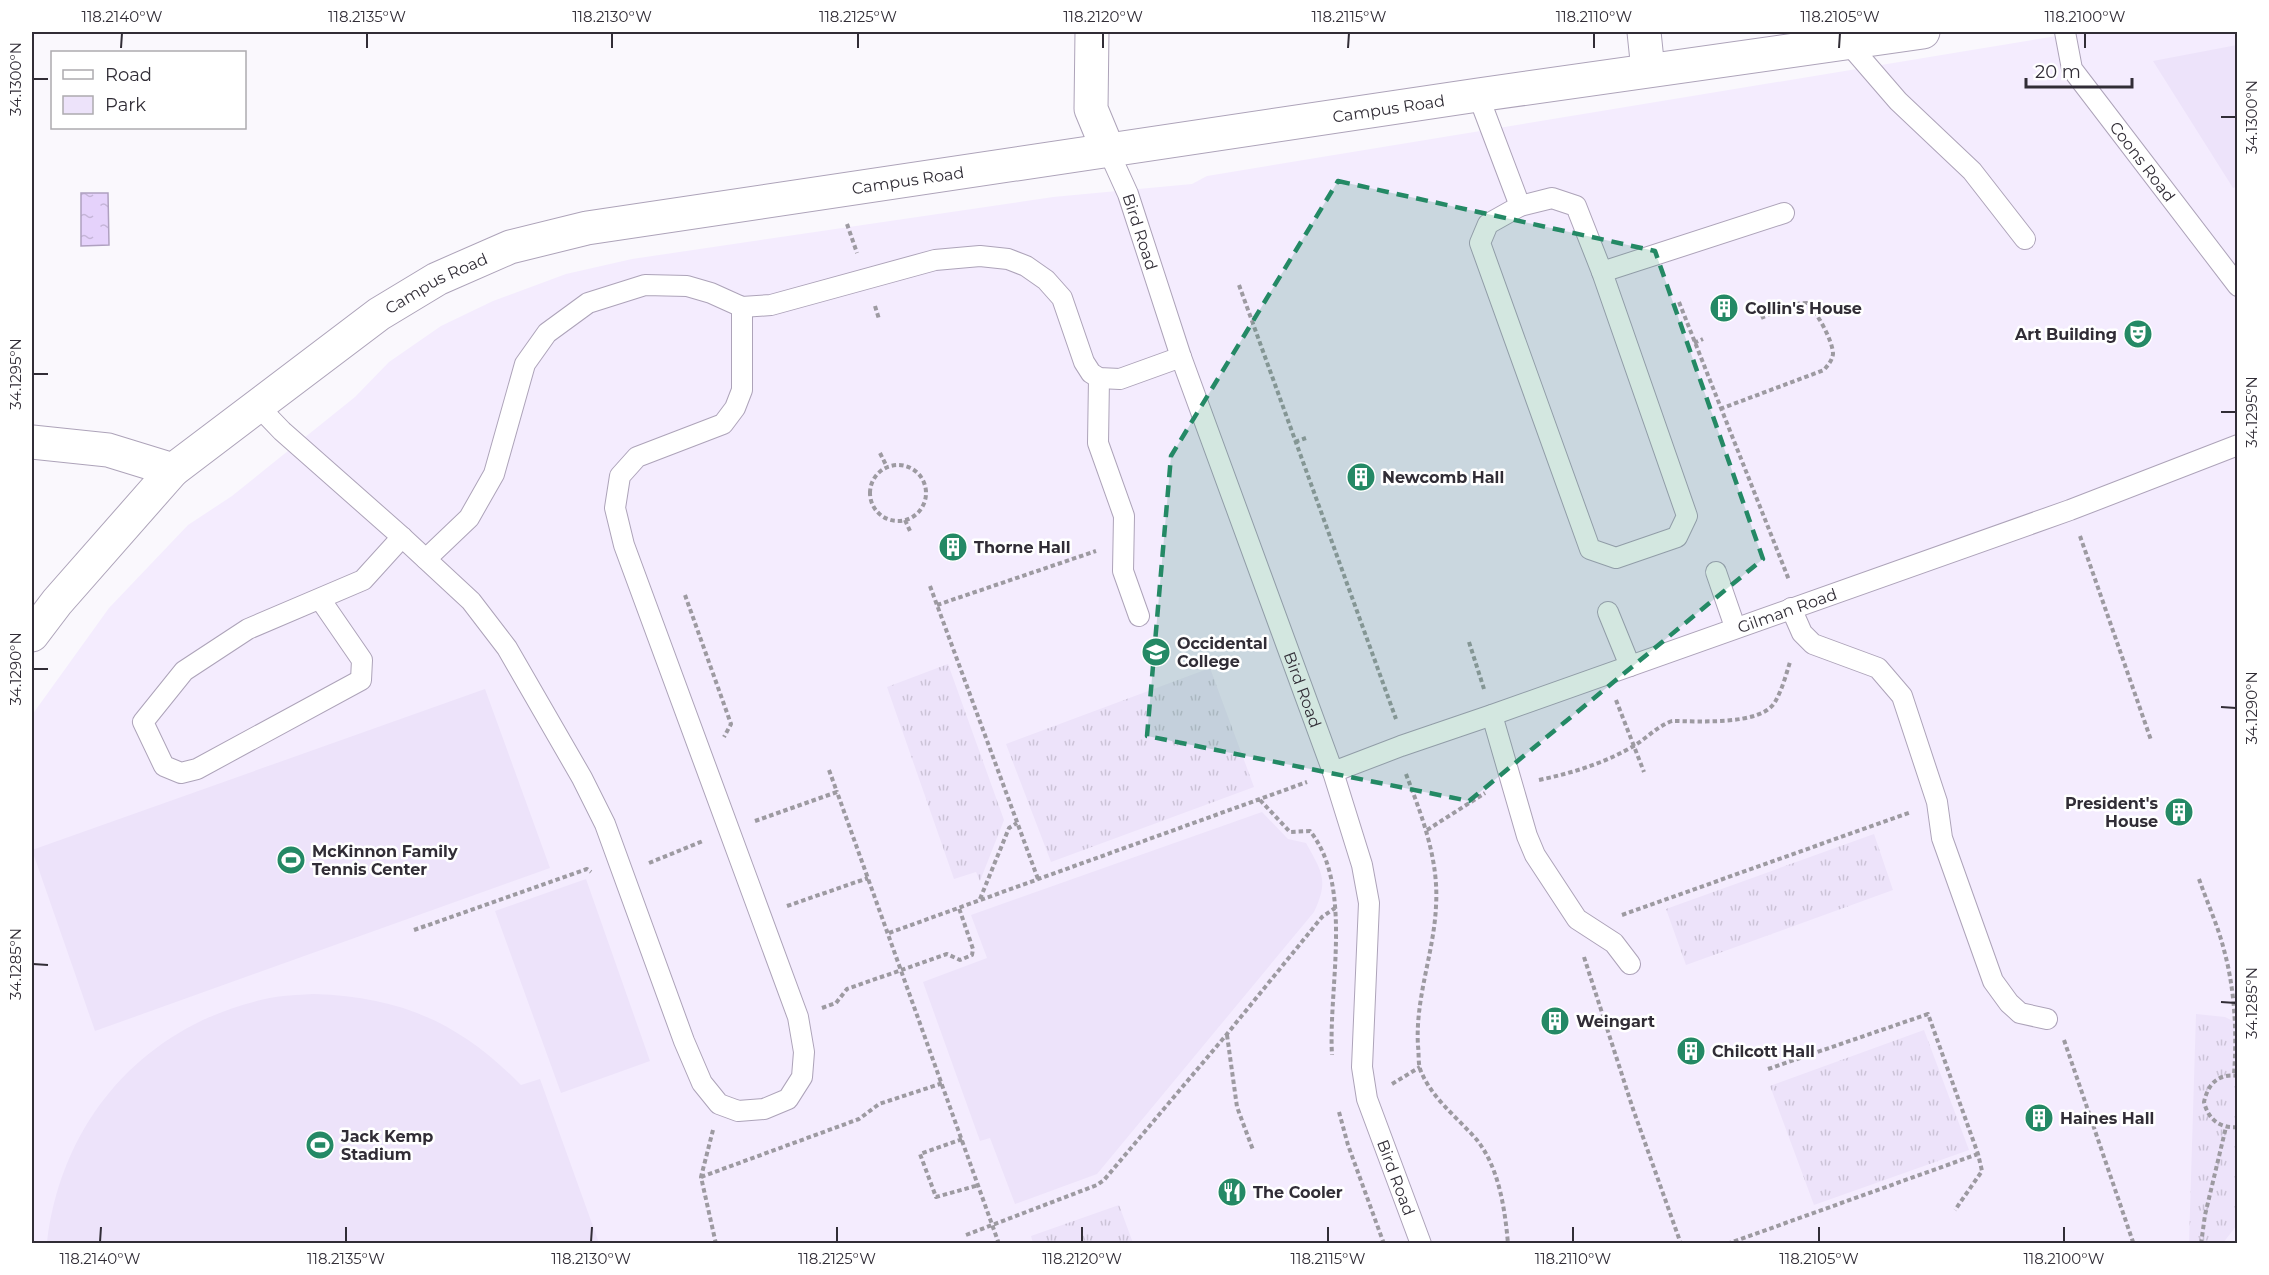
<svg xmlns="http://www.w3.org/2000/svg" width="2269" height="1275" font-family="Montserrat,sans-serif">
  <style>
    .built { fill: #f4ecfe }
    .grass { fill: url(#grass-tufts) }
    .green { fill: #ede3fa }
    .water { fill: url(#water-ripples); stroke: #afa0c0; stroke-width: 1.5 }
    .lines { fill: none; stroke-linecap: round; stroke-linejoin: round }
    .service-casing { stroke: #ada3b9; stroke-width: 22 }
    .minor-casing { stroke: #ada3b9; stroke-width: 35 }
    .tertiary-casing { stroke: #ada3b9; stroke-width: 35 }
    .path { stroke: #9d9aa1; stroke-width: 4; stroke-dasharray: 4.5 3; stroke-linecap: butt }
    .service { stroke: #fff; stroke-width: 20 }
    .minor { stroke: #fff; stroke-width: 33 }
    .tertiary { stroke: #fff; stroke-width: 33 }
    .marked { fill: #248965; fill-opacity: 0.2; stroke: #248965; stroke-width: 4.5; stroke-dasharray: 12 8; stroke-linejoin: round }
    .ticks { fill: none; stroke: #312d36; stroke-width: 2 }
    .labels { text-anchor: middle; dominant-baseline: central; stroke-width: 5; stroke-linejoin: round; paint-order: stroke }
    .street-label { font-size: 16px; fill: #312d36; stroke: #fff }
    .poi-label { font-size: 16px; font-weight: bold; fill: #312d36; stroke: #fff; text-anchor: start }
    .neatline { fill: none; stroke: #312d36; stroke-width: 2 }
    .ticks-label { font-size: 15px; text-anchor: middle; fill: #312d36 }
  </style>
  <defs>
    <pattern id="grass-tufts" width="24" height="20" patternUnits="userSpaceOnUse" patternTransform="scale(1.5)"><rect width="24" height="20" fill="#ede3fa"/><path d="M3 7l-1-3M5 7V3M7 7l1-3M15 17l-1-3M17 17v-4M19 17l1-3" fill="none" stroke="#ccc3d7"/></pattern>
    <pattern id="water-ripples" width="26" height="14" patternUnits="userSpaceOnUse" patternTransform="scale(1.5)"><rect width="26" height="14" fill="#e5d2fb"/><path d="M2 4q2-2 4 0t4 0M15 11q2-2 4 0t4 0" fill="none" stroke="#c5b5d8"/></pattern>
  </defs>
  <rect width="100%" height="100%" fill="#faf8fd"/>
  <path class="built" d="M2081,32h156v1211h-2205v-528l77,-107 79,-83 44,-29 123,-99 34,-35 52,-36 52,-25 73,-27 66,-15 421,-62 139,-13 15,-8z"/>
  <path class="grass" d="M948,664l56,156 -24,61 -4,-9 -22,7 -67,-192z
    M1210,668l44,119 -203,75 -45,-118z
    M1874,834l19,56 -207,75 -20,-56z
    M2196,1014l29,3 12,6v202l-14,18h-34z
    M1924,1030l45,120 -155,55 -44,-119z
    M1119,1205l14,38h-100l-2,-7z"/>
  <path class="green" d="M2237,45l1,141 -5,2 -80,-127z
    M485,689l65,179 -455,163 -63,-181z
    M1262,812l26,27 18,4c16,29 23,37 8,69l-217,262 -82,30 -25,-66 -10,3 -57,-159 64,-24 -16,-43z
    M586,879l64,182 -89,32 -66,-182z
    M314,994c88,3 146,29 207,91l19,-6 59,164h-552c14,-122 96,-217 218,-244 16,-4 33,-4 49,-5z"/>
  <path class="water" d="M81,193h27l1,52 -28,1z"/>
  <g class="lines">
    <g class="service-casing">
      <g id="service">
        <path id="s1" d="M2065,32l7,37 166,217"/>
        <path d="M1847,42l51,59 74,70 53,68"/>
        <path d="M1478,95l42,111"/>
        <path id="s2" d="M1108,150l20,44 53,163 152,415 29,93 7,38 -7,164 5,32 54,145"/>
        <path d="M1552,198l24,8 26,66 85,244 -10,21 -61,21 -26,-9 -110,-306 8,-19 32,-18z"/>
        <path d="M1602,272l182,-59"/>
        <path d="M1099,378l-1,65 26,73 -1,55 16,45"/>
        <path d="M258,406l24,25 120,106 69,64 36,47 75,130 23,46 79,217 18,42 17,21 19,7 26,-2 24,-10 14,-22 2,-25 -6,-35 -174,-472 -9,-37 5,-32 17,-19 86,-33 12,-16 7,-18v-83"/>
        <path d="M426,559l43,-41 25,-44 31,-110 22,-31 41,-30 57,-18 42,1 24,7 31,14 29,-2 164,-45 45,-4 28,3 18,7 20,14 16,18 22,64 7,11 8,5 21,1 61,-22"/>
        <path d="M1716,572l19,55"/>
        <path d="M320,599l42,61 -1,20 -164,89 -16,4 -17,-7 -21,-44 41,-51 64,-42 115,-49 39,-43"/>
        <path d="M1791,608l11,25 11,11 65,24 24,28 35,106 5,36 51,143 16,22 11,10 27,6"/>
        <path d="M1608,612l22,54"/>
        <path d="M1492,715l35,121 8,19 42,64 37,24 16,21"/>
        <path id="s3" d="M1333,772l68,-26 91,-31 578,-205 168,-65"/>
      </g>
    </g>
    <g class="minor-casing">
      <g id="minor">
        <path d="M1092,32l-1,77 17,41"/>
        <path d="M1644,32l4,38"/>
        <path id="s4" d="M32,442l76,8 65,20 206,-156 58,-35 73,-32 77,-19 891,-133 445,-63"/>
      </g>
    </g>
    <g class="tertiary-casing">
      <path id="tertiary" d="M32,635l25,-33 116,-132"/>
    </g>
    <path class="path" d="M847,224l10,29
      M1239,285l157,434
      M1679,302l110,278
      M875,306l4,13
      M1694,343l9,-4
      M1720,409l104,-39c4,-5 8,-9 9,-16 0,-13 -16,-42 -26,-51l-13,1 -33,14
      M1295,442l11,-4
      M880,453l7,14
      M870 493a28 28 0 1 1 56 0a28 28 0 1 1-56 0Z
      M905,520l5,11
      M2080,536l71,204
      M930,586l108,293
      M685,595l46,129 -7,13
      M937,605l159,-54
      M1469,642l15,47
      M1616,700l28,72
      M829,770l8,22
      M1406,774c16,42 33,86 30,132 -2,47 -21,92 -18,140 1,7 0,16 2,23 11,29 37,48 57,71 22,28 28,69 31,104
      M1539,780c33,-7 63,-16 93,-33 14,-8 24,-20 40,-26 25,0 89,5 103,-19 7,-12 11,-27 15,-40
      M1260,800l30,32 20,-1c44,55 18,158 22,224
      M755,821l82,-29 162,452
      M1427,830l58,-37
      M649,863l54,-22
      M2199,879c8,23 19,47 25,71 11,40 13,83 10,125
      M980,899l29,-71 8,-5
      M787,906l81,-28
      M1622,915l289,-103
      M414,930l173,-61 4,3
      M889,933l418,-151
      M1584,957l49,152 48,135
      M822,1008l14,-5 11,-14 100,-35 13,6 12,-5 1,-6 -14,-41
      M1227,1035l10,72 16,43
      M2064,1040l69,202 -5,2
      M1768,1069l160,-55 50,140 4,17 -27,39
      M2238,1076c-20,-3 -30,8 -34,26 4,17 16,27 34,25
      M1392,1084l28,-17
      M1339,1112l9,33 36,99
      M713,1130l-12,47 15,67
      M962,1139l-42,15 16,43 43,-12
      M701,1177l158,-58 20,-15 64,-21
      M966,1235l131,-50 7,-5 123,-146 95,-117 13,-9
      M1727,1244l251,-90
      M2201,1244l4,-29 21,-88"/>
    <use href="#service" class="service"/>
    <use href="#minor" class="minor"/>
    <use href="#tertiary" class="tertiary"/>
  </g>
  <path class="marked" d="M1338,181l317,70 108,308 -294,242 -322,-65 24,-280z"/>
  <path class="ticks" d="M121,48l1,-15M367,48v-15M612,48v-15M858,48v-15M1103,48v-15M1348,48l1,-15M1594,48v-15M1839,48l1,-15M2085,48v-15M33,79h15M2221,117h15M33,374h15M2221,412h15M33,669h15M2221,707l15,1M33,964l15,1M2221,1002l15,1M100,1242l1,-15M346,1242v-15M591,1242l1,-15M837,1242v-15M1082,1242v-15M1328,1242v-15M1573,1242v-15M1819,1242v-15M2064,1242v-15"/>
  <defs>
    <g id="building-disc" transform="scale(1.5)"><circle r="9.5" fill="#248965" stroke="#fff"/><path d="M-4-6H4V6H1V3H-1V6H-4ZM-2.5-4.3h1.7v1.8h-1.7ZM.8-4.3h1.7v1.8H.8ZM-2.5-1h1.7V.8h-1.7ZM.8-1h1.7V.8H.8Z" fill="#fff"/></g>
    <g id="theatre-disc" transform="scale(1.5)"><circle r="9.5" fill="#248965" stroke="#fff"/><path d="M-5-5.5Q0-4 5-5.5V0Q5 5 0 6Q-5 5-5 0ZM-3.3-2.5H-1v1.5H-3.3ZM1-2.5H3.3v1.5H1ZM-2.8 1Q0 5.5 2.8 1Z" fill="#fff"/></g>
    <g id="university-disc" transform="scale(1.5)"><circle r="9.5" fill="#248965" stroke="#fff"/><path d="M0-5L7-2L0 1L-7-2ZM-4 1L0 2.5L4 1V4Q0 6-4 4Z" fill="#fff"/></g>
    <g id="stadium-disc" transform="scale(1.5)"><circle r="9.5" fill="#248965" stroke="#fff"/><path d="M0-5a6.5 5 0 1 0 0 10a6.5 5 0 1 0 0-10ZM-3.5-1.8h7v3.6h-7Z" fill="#fff"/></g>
    <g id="restaurant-disc" transform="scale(1.5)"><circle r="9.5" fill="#248965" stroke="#fff"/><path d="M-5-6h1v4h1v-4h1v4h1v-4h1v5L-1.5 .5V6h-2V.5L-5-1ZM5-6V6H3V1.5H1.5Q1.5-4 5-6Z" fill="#fff"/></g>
  </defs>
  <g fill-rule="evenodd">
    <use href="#building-disc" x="1724" y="308"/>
    <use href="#theatre-disc" x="2138" y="334"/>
    <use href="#building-disc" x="1361" y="477"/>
    <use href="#building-disc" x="953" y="547"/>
    <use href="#university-disc" x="1156" y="652"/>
    <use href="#building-disc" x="2179" y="812"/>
    <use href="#stadium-disc" x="291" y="860"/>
    <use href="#building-disc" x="1555" y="1021"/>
    <use href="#building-disc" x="1691" y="1051"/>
    <use href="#building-disc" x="2039" y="1118"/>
    <use href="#stadium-disc" x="320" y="1145"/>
    <use href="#restaurant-disc" x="1232" y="1192"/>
  </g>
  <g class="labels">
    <g class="street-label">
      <text stroke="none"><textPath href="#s4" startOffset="1440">Campus Road</textPath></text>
      <text stroke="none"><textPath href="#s1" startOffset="154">Coons Road</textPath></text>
      <text stroke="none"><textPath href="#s4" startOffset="954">Campus Road</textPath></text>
      <text stroke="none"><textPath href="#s2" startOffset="88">Bird Road</textPath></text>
      <text stroke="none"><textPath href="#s4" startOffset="468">Campus Road</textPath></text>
      <text stroke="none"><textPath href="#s3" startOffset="482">Gilman Road</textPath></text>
      <text stroke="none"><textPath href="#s2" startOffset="574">Bird Road</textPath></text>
      <text stroke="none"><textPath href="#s2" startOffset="1078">Bird Road</textPath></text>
    </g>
    <g class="poi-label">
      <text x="1745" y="308">Collin's House</text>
      <text x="2117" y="334" text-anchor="end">Art Building</text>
      <text x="1382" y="477">Newcomb Hall</text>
      <text x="974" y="547">Thorne Hall</text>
      <text x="1177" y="643">Occidental<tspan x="1177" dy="18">College</tspan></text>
      <text x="2158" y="803" text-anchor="end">President's<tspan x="2158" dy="18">House</tspan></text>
      <text x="312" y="851">McKinnon Family<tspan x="312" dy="18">Tennis Center</tspan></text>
      <text x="1576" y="1021">Weingart</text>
      <text x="1712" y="1051">Chilcott Hall</text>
      <text x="2060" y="1118">Haines Hall</text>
      <text x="341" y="1136">Jack Kemp<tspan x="341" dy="18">Stadium</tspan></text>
      <text x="1253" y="1192">The Cooler</text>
    </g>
  </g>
  <rect width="2269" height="1275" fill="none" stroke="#ffffff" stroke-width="66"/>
  <rect x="51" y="51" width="195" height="78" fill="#ffffff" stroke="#adabaf" stroke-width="1.5"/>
  <rect x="63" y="70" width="30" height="9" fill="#ffffff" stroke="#adabaf" stroke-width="1.5"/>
  <text x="105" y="81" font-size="18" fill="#312d36">Road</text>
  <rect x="63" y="96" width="30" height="18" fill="#ede3fa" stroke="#adabaf" stroke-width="1.5"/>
  <text x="105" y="111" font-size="18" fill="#312d36">Park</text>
  <path d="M2026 78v9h106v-9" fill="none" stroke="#312d36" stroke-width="3"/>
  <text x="2035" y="78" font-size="18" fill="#312d36" stroke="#ffffff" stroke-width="4.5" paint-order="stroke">20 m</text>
  <rect x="33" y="33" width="2203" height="1209" class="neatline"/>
  <g class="ticks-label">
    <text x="122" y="22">118.2140°W</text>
    <text x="367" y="22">118.2135°W</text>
    <text x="612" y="22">118.2130°W</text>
    <text x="858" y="22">118.2125°W</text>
    <text x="1103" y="22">118.2120°W</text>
    <text x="1349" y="22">118.2115°W</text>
    <text x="1594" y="22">118.2110°W</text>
    <text x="1840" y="22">118.2105°W</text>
    <text x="2085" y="22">118.2100°W</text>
    <text transform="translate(16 79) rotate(-90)" y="5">34.1300°N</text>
    <text transform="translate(2252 117) rotate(-90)" y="5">34.1300°N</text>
    <text transform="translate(16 374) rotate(-90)" y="5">34.1295°N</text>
    <text transform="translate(2252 412) rotate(-90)" y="5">34.1295°N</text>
    <text transform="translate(16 669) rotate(-90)" y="5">34.1290°N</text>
    <text transform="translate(2252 708) rotate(-90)" y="5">34.1290°N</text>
    <text transform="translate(16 964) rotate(-90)" y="5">34.1285°N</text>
    <text transform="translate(2252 1003) rotate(-90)" y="5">34.1285°N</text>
    <text x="100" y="1264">118.2140°W</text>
    <text x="346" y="1264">118.2135°W</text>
    <text x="591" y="1264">118.2130°W</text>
    <text x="837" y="1264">118.2125°W</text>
    <text x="1082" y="1264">118.2120°W</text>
    <text x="1328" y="1264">118.2115°W</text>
    <text x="1573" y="1264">118.2110°W</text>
    <text x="1819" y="1264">118.2105°W</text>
    <text x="2064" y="1264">118.2100°W</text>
  </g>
</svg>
